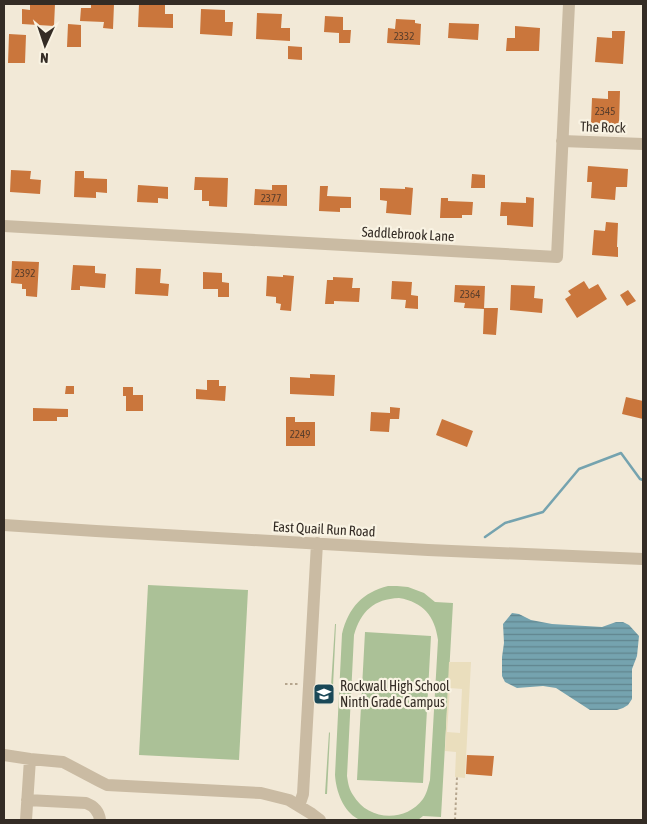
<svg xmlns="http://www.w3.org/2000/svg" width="647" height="824" font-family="'Asap Condensed',sans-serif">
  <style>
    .pitch { fill: #abc197; fill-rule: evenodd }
    .plaza { fill: #eadebd; fill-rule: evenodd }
    .water { fill: url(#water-rules) }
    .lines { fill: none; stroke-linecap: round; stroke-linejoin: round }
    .stream { stroke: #75a3af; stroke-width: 2.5 }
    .building { fill: #ca763c }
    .path { stroke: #b5a58d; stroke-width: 2; stroke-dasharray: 2.5 2.5; stroke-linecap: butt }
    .minor { stroke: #cabba3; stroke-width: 12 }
    .labels { text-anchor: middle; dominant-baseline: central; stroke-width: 4.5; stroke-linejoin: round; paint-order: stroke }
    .number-label { font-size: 11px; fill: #5a3e2b }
    .street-label { font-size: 14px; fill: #342c25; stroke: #f9f3e3 }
    .poi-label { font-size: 14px; fill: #342c25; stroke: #f9f3e3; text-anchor: start }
  </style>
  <defs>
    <pattern id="water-rules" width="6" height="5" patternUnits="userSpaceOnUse" patternTransform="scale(1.25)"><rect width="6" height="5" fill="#75a3af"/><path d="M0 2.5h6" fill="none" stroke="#61858e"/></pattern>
  </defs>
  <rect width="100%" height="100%" fill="#f2e9d7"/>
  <path class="pitch" d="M148,585l100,5 -9,170 -100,-5z
    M388,586h9l11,1 16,6 11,9 18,1 -12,214 -18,-1 -5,4c-10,0 -54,2 -60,-1 -15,-8 -22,-28 -23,-44l7,-141c6,-26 21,-42 46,-48zM399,598c24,4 36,18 39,42l-8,140c-2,7 -3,13 -7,19 -18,24 -55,22 -70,-4 -4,-6 -5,-12 -6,-19l7,-141c7,-24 20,-36 45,-37z
    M335,624h1l-3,62h-2z
    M365,632l66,4 -8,147 -66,-3z
    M329,732l1,1 -3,61h-2z"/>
  <path class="plaza" d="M449,662h22l-6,116 -10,-1 1,-25 -11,-1zM450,688l12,1 -2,44 -13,-1z"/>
  <path class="water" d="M512,613l7,1 12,6 21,4 50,3 14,-5h7l6,3 10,11 -2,20 -5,13v30l-4,6 -5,3 -6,2h-27l-34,-22 -13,-2 -26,2 -12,-6 -3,-6v-19l2,-14 -1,-19z"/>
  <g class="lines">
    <path class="stream" d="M485,537l20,-14 38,-11 36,-43 42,-16 19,26 3,1"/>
  </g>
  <path class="building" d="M30,4h25l-1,22 -32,-2v-15l8,1z
    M91,4h23l-1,25 -10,-1 1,-6 -24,-1 1,-13h10z
    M139,4h26v10h8v14l-35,-1z
    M201,9l24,1v12h8l-1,14 -32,-2z
    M257,13l25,1 -1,14h9v13l-34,-2z
    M325,16l18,1v13h8l-1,13h-11v-10l-15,-1z
    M396,19l19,1v3l6,1 -1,21 -33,-2 1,-15 7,1z
    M449,23l30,1 -1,16 -30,-2z
    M68,24l13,1v22h-14z
    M515,26l25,2 -1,23h-33l1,-13h8z
    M612,31h13l-2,33 -28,-2 2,-25 15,1z
    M9,34l17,1 -1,28h-17z
    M288,46l14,1v13l-14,-1z
    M608,91h12l-1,33 -28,-1 1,-25 16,1z
    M588,166l40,3 -1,18h-11l-1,13 -24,-2 1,-16h-5z
    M11,170l20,1 -1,8 11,1 -1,14 -30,-2z
    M75,171h9v7l23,1v14l-11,-1v6l-22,-1z
    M472,174l13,1v13h-14z
    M195,177l33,1 -1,29 -18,-1v-5h-7v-11h-8z
    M138,185l30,2v12l-10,-1v5l-21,-1z
    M272,185h15v21l-33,-1 1,-16 17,1z
    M320,186h8l-1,10 24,1v11h-11v4l-21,-1z
    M405,187l8,1 -2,27 -25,-2 1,-12 -7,-1v-12l25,1z
    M526,197l8,1 -1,29 -26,-2v-9h-7l1,-14 25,1z
    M441,198h7v3l25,1 -1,13h-10v3h-22z
    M606,222l12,1 -1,24h1v10l-26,-2 2,-25 11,1z
    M12,261l27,1 -2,35 -11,-1v-7h-4v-5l-11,-1z
    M73,265l22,1v7l11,1 -1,14 -25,-2v4h-9z
    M136,268l25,1 -1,14 9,1 -1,12 -33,-2z
    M203,272l19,1v9l7,1v14h-11v-8h-15z
    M283,275l11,1 -3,35 -11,-1 1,-6 -5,-1v-6l-10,-1 1,-20 16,1z
    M333,277l20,1 -1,10h8l-1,14 -25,-1v3h-9l2,-24h6z
    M392,281l20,1 -1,13 7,1v13l-13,-1 1,-8 -15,-1z
    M584,281l5,8 9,-5 9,15 -30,19 -12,-19 6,-4 -3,-4z
    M455,285l30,1 -1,23 -20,-1 1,-5 -11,-1z
    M511,285l24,1 -1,12 9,1 -1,14 -32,-3z
    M628,290l8,11 -9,5 -7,-11z
    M484,308h14l-2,27 -13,-1z
    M310,374l25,1 -1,21 -44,-2v-17l20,1z
    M207,380h12v6h7l-1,15 -29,-2v-10l11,1z
    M66,386h8v8h-9z
    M123,387h10v8h10v16h-17v-15h-3z
    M626,397l17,4v18l-21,-5z
    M390,407l10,1 -1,11h-9l-1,13 -19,-1 1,-19 19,1z
    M33,408l35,1v8h-11v4h-24z
    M286,417h9v5h20v24h-29z
    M442,419l31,12 -6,16 -31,-12z
    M467,755l27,1 -2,20 -26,-2z"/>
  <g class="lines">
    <path class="path" d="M285,684h13
      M455,820l2,-43"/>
    <path class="minor" d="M562,141l81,3
      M4,226l553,31 12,-253
      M4,525l92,6 332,19 215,9
      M4,755l26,4 33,3 36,19 8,4 154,8 28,7 23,14 8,6
      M27,800l59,3c8,3 13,9 14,17
      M299,806l4,-12 14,-251
      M26,820l4,-61"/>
  </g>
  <defs>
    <g id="school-square" transform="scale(1.125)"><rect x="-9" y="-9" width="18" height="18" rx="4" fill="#1a4857" stroke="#f9f3e3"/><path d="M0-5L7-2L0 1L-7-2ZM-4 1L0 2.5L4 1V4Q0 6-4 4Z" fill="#fff"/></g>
  </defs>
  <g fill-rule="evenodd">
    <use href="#school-square" x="324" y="694"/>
  </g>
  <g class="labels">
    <g class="number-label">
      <text x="404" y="36">2332</text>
      <text x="605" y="111">2345</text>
      <text x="271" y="198">2377</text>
      <text x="25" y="273">2392</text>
      <text x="470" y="294">2364</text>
      <text x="300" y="434">2249</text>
    </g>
    <g class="street-label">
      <text transform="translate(603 127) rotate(2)">The Rock</text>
      <text transform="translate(408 234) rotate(3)">Saddlebrook Lane</text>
      <text transform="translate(324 529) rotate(3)">East Quail Run Road</text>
    </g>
    <g class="poi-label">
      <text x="340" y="686">Rockwall High School<tspan x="340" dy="16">Ninth Grade Campus</tspan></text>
    </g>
  </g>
  <rect width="647" height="824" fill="none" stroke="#342c25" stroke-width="10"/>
  <g transform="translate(45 45) rotate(183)" stroke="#f9f3e3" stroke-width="4" paint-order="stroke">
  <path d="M0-4L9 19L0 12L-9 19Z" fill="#342c25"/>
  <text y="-8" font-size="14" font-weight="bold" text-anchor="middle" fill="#342c25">N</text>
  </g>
</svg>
